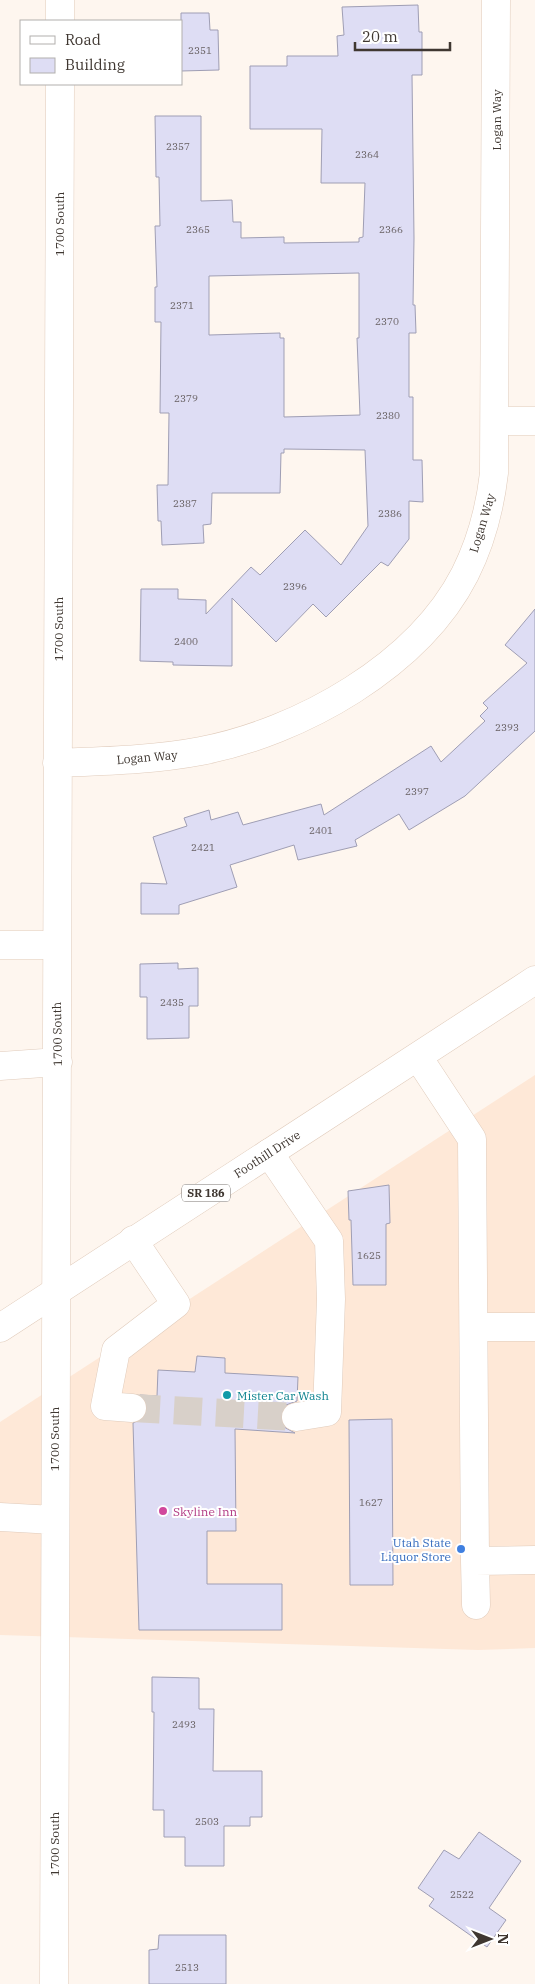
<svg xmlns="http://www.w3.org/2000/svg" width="535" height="1984" font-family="'IBM Plex Serif',serif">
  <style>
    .built { fill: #fee8d7 }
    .building { fill: #deddf4; stroke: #9f9eb4; fill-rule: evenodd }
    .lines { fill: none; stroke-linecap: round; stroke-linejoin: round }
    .minor-tunnel { stroke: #d8d0c9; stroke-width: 28; stroke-dasharray: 28 14; stroke-linecap: butt }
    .minor-casing { stroke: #e0cbbb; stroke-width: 29 }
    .major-casing { stroke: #e0cbbb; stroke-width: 29 }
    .minor { stroke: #fff; stroke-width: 28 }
    .major { stroke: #fff; stroke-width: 28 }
    .culture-dot { fill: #0f9aa8; stroke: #fff; stroke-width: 2 }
    .hotel-dot { fill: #d1479c; stroke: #fff; stroke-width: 2 }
    .shop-dot { fill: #3f7fe0; stroke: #fff; stroke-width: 2 }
    .labels { text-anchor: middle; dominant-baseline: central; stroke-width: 4; stroke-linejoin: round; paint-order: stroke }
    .number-label { font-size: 10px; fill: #676062 }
    .shield { fill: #fff; stroke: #79736f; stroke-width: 1 }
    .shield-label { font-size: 11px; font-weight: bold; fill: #3f3731 }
    .street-label { font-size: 12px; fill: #3f3731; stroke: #fff }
    .culture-label { font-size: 12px; fill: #0d838f; stroke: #fff; text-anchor: start }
    .hotel-label { font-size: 12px; fill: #b23c85; stroke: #fff; text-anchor: start }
    .shop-label { font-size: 12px; fill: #366cbe; stroke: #fff; text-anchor: end }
  </style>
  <rect width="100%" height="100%" fill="#fef6ef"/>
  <path class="built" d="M535,1075v573l-57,2 -478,-15v-213z"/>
  <path class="building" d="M418,5l1,27h3v43h-10l2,163 -1,67h2l1,28h-7v64h4v63h9l1,42 -14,-1v38l-21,27 -7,-4 -55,55 -13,-13 -37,38 -44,-44v68l-59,-1v-3l-33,-1 1,-72h37v10l28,1v14l45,-47 9,8 45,-45 36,35 27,-39 -3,-76 -81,-1v4h-3l-1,40h-68l-1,31 -8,1 1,18 -42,2 -1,-24h-3l-1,-36h11l1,-72h-9l1,-91h-6v-35h2l-2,-61h5l-1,-49h-3l-1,-61h46v85l31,-1 1,22h8v16l43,-1v6l75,-1v-4l4,-1 2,-54h-44l1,-54h-72v-63h37v-10h51l-1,-20 7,-1 -2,-28zM359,273v65h-2l3,77 -76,2v-79h-4v-5l-71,2v-59z
    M181,13h28l1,17h8l1,40 -38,1z
    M535,609v122l-70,65 -56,34 -10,-16 -44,26 2,6 -59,14 -4,-15 -64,20 7,22 -58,18v9h-38v-31l26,1 -14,-47 34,-11 -3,-8 25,-8 2,10 27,-8 5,13 78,-21 3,11 107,-69 10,16 44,-41 -5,-5 8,-8 -5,-5 44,-40 -22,-18z
    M178,963v6l20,-1v38h-9v32l-42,1v-42h-7v-33z
    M389,1185l1,38 -4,1v61h-33l-2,-65h-2l-1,-29z
    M197,1356l28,2v15l73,4 -1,24 -11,4 -4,6 -1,8 3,8 11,6 -60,-4 1,102h-29v53h75v46h-143l-6,-207 12,-6 2,-7 -1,-8 -6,-7 17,1 1,-26 37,2z
    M392,1419l1,166h-43l-1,-165z
    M152,1677l47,1v31h15l-1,62h49v46h-12v9h-26v40h-39v-29h-21v-27h-11l1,-98h-2z
    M479,1832l42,29 -32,47 17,12 -19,27 -58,-41 5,-7 -16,-11 26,-38 15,9z
    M159,1935h67v49h-77v-34l9,-1z"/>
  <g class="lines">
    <path class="minor-tunnel" d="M132,1408l164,9"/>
    <g class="minor-casing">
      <path id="minor" d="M60,21v-21
        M495,421h40
        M57,763c48,-2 97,-3 144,-12 99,-19 217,-85 264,-177 16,-32 25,-66 29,-101l2,-473
        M0,945h57
        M418,1057l54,82 3,422 60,-1
        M0,1066l58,-4
        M269,1153l60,88 2,58 -4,113 -31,5
        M474,1327h61
        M132,1408l-27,-2 11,-56 60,-46 -43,-64
        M0,1517l54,3
        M475,1561l1,44
        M54,1984l6,-1900"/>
    </g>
    <g class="major-casing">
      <path id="major" d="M0,1328c177,-117 357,-231 535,-348"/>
    </g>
    <use href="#minor" class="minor"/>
    <use href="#major" class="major"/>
  </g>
  <circle class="culture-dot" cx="227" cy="1395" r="5"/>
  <circle class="hotel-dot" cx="163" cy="1511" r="5"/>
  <circle class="shop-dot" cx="461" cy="1549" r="5"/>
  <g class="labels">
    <g class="number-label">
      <text x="200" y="50">2351</text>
      <text x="178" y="146">2357</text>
      <text x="367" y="154">2364</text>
      <text x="198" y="229">2365</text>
      <text x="391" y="229">2366</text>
      <text x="182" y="305">2371</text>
      <text x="387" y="321">2370</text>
      <text x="186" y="398">2379</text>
      <text x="388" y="415">2380</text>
      <text x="185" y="503">2387</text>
      <text x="390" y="513">2386</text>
      <text x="295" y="586">2396</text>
      <text x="186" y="641">2400</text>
      <text x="507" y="727">2393</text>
      <text x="417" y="791">2397</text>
      <text x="321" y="830">2401</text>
      <text x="203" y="847">2421</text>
      <text x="172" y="1002">2435</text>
      <text x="369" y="1255">1625</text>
      <text x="371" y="1502">1627</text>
      <text x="184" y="1724">2493</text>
      <text x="207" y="1821">2503</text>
      <text x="462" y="1894">2522</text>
      <text x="187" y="1967">2513</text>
    </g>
    <rect class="shield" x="182" y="1184.5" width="48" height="17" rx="4"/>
    <g class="shield-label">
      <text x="206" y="1193">SR 186</text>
    </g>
    <g class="street-label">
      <text transform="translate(496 120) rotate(-90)">Logan Way</text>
      <text transform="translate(59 224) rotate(-90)">1700 South</text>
      <text transform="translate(482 523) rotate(-73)">Logan Way</text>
      <text transform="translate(58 629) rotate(-90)">1700 South</text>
      <text transform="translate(147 757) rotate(-5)">Logan Way</text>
      <text transform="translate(57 1034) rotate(-91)">1700 South</text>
      <text transform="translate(267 1154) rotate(-33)">Foothill Drive</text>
      <text transform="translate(54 1439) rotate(-90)">1700 South</text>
      <text transform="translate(54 1844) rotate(-90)">1700 South</text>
    </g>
    <g class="culture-label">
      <text x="237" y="1395">Mister Car Wash</text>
    </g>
    <g class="hotel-label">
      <text x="173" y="1511">Skyline Inn</text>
    </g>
    <g class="shop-label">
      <text x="451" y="1542">Utah State<tspan x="451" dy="14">Liquor Store</tspan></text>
    </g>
  </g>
  <rect x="20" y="20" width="162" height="65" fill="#ffffff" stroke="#b2afad"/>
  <rect x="30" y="36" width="25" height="8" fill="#ffffff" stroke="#b2afad"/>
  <text x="65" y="45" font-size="15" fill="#3f3731">Road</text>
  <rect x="30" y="58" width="25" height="15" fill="#deddf4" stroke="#b2afad"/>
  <text x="65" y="70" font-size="15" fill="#3f3731">Building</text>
  <g transform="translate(490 1939) rotate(90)" stroke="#ffffff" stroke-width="4" paint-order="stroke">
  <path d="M0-4L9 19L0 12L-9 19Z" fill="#3f3731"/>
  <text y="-8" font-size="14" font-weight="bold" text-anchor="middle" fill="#3f3731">N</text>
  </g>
  <path d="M355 42v8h95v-8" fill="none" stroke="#3f3731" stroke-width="2.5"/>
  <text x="362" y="42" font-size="15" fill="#3f3731" stroke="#ffffff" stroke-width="4" paint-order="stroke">20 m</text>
</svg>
